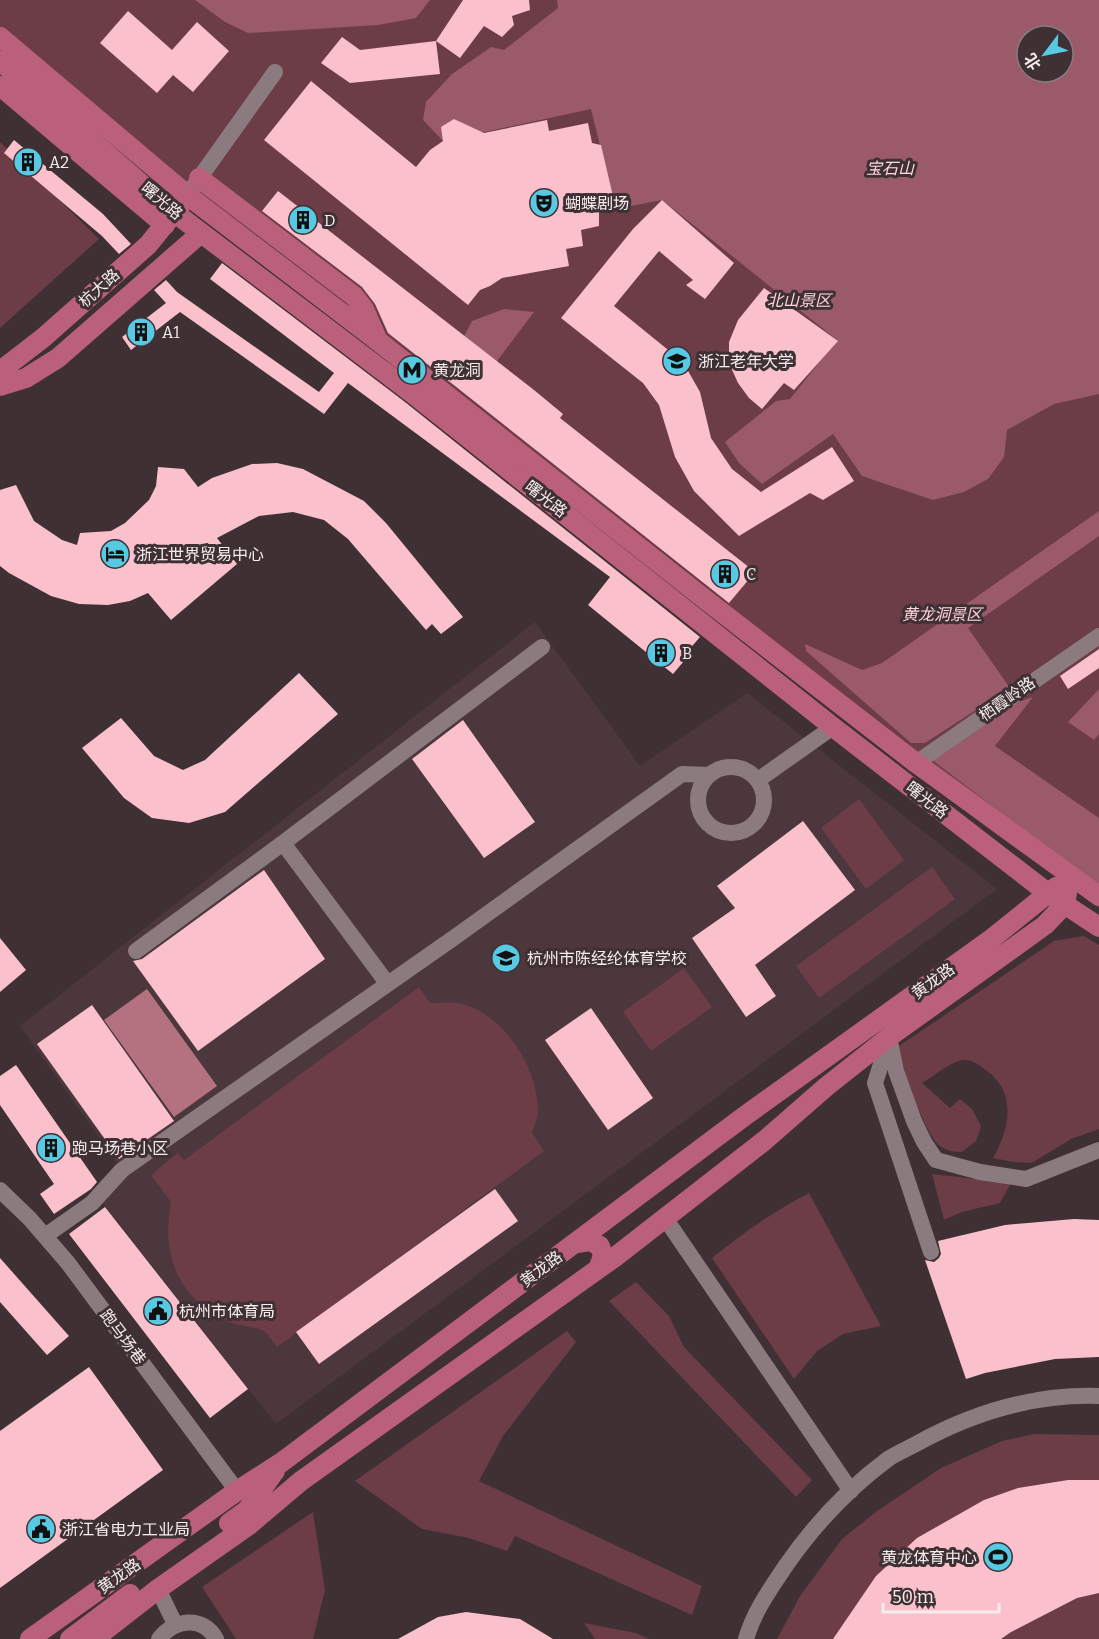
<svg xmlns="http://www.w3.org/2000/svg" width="1099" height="1639" font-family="Bitter,'Noto Sans SC',serif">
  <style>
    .built { fill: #4c383c }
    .green { fill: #6c3c47; fill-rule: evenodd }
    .forest { fill: #9a5a69; fill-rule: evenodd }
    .water { fill: #b47281 }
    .building { fill: #fac0cc }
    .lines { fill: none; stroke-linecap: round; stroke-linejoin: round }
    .minor { stroke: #8b7b7e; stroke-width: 16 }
    .major { stroke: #ba607b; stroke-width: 20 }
    .labels { text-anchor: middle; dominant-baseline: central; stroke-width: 6; stroke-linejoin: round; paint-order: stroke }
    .poi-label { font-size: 16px; fill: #f6ecee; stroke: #3e3033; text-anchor: start }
    .park-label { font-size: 16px; font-style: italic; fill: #ffd6de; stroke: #3e3033 }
    .street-label { font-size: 16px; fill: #f6ecee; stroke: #3e3033 }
  </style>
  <rect width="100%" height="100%" fill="#3e3033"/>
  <path class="built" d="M535,622l105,144 107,-73 250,196 -721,535 -177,-226 23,-28 -102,-144z"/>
  <path class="green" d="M0,0h1099v908l-110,-79 -458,-358 -347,-267 -184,-149zM1027,36h36v36h-36z
    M0,142l99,97 -99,89z
    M859,799l45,61 -38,29 -45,-61z
    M932,867l23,32 -136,99 -23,-32z
    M1084,936l15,9v184l-28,10 -39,24 -19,-1 -20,-4c18,-31 24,-68 -10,-90 -7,-5 -12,-9 -21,-8 -13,3 -28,16 -40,23l28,25 10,-9 12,10 9,17 -5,15 -14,11c-8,0 -15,-1 -22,-6 -16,-12 -36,-77 -44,-98l158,-107z
    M684,968l28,39 -61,44 -28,-39z
    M419,987l11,16c9,0 20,-1 28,0 45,9 80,64 80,108 0,7 -4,15 -6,22l12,18 -267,196c-4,-4 -7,-11 -12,-15 -8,-6 -25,-5 -35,-10 -52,-22 -69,-67 -59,-120l-20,-27 27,-22 6,7z
    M932,1174l79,9 -11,20 -38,9 -18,8z
    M809,1193l72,133 -38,8 -26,17 -23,28 -82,-121c31,-25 62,-47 97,-65z
    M636,1282l33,34 15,31 128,133 -16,17 -187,-196z
    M567,1331l9,11 -73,94 -24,45 223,105 -10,29 -177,-79 -8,15 -38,-13 -47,-9 -67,-48z
    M1034,1434l65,1v204h-322l23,-43 42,-57 35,-28 64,-43 61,-27z
    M313,1512l12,78 -12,49h-77l-34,-52z
    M584,1623l52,10 13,6h-54z"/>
  <path class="forest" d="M195,0h235l-14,18 -38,7 -130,8 -23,-11z
    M557,0h542v394l-45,10 -47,26 -3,27 -16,22 -24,13 -31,8 -71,-24 -29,-42 -71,50 -23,-21 -14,-21 51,-41 14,-2 47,-59 -175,-140 -46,9 -25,-100 -148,32 -20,-21 3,-18 26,-28 39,-27 13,3 54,-42zM1027,36h36v36h-36z
    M504,309l30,3 -40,53 -33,-23 11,-21z
    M1099,511v25l-131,92 42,60 -85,55h-14l-105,-92 -1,-7 57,26 20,-7z
    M1099,689v45l-5,6 -26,-18z
    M1033,697l-38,49 104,72v69l-167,-127 85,-58z"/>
  <path class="water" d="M147,989l70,97 -43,31 -70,-97z"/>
  <path class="building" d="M463,0h66l1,10 -18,6 2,9 -12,12 -18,-11 -24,32 -24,-17z
    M128,11l44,39 25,-28 32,29 -36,41 -20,-17 -16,18 -57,-50z
    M342,37l18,13 76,-9 4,33 -90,9 -29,-20z
    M311,81l105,86 14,-17 13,-9 -2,-14 13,-8 30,14 63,-13 2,11 39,-8 4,20 9,2 15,64 -17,4v13l-18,4 2,16 -17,3 3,17 -67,12 -12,8 -10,4 -12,15 -204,-165z
    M14,140l89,74 28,30 -12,10 -17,-18 -98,-83z
    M278,191l256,199 29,24 -3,4 195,154 -26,31 -341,-270 -13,-29 -13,-17 -100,-76z
    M662,200l72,63 -29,36 -19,-14 7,-5 -34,-29 -45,55 69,56 17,30 11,46 21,31 29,23 71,-45 22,34 -31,19 -13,-7 -71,43 -45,-45 -19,-34 -16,-52 -16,-22 -82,-65 72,-89z
    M222,263l183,139 295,235 -19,22 3,2 -11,13 -85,-69 22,-28 -262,-194 -24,31 -144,-102 -49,38 -9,-13 44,-34 -12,-13 12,-10 11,12 142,100 15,-19 -124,-94z
    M764,288l74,53 -44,49 -10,-7 -22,26 -13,-11 -11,-15 -9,-20v-21l9,-22z
    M277,463l26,6 61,32 22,22 77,94 -22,17 -9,-10 -6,6 -78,-91 -24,-19 -31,-8 -34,4 -42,22 20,26 -66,56 -23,-27 -18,8 -22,4 -29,-1 -28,-8 -42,-23 -9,-7v-76l16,-5 18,36 28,19 15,5 3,-12 31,-2 14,-8 24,-23 7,-14 2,-19 26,2 14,18 14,-9 40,-14z
    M1099,649v19l-31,21 -8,-13z
    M299,673l39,41 -113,98 -36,11 -37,-5 -28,-20 -42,-50 39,-30 33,38 29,14 22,-10z
    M463,720l72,102 -51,36 -72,-99z
    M803,821l52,69 -100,75 21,31 -30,21 -54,-79 43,-30 -18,-22z
    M264,870l61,89 -127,92 -65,-90 9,-2z
    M0,938l26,32 -26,22z
    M92,1005l82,116 -55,38 -82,-115z
    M591,1008l62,90 -45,32 -63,-90z
    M16,1065l81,117 -6,7 -37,25 -14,-20 14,-10 -54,-79v-29z
    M495,1189l23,32 -199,143 -23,-32z
    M105,1207l143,182 -38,29 -141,-184z
    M1074,1219l25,1v137l-44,2 -70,14 -19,6 -41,-119 9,2 5,-4 2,-4 -3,-13 67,-16z
    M0,1258l69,78 -22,19 -47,-53z
    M89,1367l74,103 -163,118v-157z
    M1068,1480h31v113l-22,5 -66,34 -10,7h-168l43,-63 41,-38 67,-38 34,-12z
    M466,1612l54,7 33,20h-155l40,-22z"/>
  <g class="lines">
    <path class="minor" d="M193,187l82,-115
      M916,763l183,-127
      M698 800a33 33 0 1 1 66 0a33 33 0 1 1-66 0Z
      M758,780l75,-53
      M283,843l104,140
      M136,951l147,-108 259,-196
      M889,1037l7,34 18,50 10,21 12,18 44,12 46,7 73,-29
      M889,1039l-14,44 56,169
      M0,1190l30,29 38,44 169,228
      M665,1218l186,273
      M45,1236l47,-33 30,-33 333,-233 227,-163 27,1
      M158,1589l17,35
      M159,1639c15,-20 44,-24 57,0
      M746,1639c8,-28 25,-51 41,-75 28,-40 62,-76 101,-105 9,-6 19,-10 28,-15 56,-31 119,-50 183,-48"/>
    <path class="major" d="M0,37l187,158 191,146 324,256 214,166 183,133
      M0,61l175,152 237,180 421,334 216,167 50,33
      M0,86l165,139
      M199,178l155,118 10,13 13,30
      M0,371l43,-33 105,-93 35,-43
      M0,386l26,-8 32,-20 143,-125
      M577,1243l13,-2 10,5 3,10 -5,13
      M229,1523l18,-13 28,-39
      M30,1639l207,-148 45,-29 464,-347 244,-175 66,-53
      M70,1639l60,-45
      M94,1639l64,-50 91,-64 52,-44 314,-224 149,-116 63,-55 62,-49 156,-112 20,-21 2,-11"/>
  </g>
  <defs>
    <g id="building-disc" transform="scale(1.5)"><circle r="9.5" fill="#57c9e3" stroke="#3e3033"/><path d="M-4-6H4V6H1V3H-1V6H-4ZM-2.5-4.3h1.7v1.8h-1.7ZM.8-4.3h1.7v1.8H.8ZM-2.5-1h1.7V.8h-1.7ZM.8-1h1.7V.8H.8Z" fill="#111"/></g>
    <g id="theatre-disc" transform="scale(1.5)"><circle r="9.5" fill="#57c9e3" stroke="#3e3033"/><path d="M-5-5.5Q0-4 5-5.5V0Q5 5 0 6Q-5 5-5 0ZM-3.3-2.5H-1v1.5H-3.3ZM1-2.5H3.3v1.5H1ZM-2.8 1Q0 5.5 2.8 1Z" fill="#111"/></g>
    <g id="university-disc" transform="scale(1.5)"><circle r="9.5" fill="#57c9e3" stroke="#3e3033"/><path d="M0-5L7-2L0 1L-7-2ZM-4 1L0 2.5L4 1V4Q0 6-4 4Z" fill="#111"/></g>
    <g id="metro-disc" transform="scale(1.5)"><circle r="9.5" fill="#57c9e3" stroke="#3e3033"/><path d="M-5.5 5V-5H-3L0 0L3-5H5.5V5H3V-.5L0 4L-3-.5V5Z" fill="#111"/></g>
    <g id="hotel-disc" transform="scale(1.5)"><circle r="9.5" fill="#57c9e3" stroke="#3e3033"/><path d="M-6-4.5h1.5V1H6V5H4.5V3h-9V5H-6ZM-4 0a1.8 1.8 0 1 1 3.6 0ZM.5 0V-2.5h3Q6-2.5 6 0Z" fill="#111"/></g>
    <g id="civic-disc" transform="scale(1.5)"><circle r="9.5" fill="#57c9e3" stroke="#3e3033"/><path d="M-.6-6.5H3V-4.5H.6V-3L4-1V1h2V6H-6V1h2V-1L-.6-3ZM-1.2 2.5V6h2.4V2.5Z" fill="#111"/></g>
    <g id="stadium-disc" transform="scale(1.5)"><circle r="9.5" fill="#57c9e3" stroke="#3e3033"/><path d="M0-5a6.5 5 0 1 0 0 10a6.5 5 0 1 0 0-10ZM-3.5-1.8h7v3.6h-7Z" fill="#111"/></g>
  </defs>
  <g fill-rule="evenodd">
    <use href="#building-disc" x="28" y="162"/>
    <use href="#theatre-disc" x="544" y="203"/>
    <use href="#building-disc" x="303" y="220"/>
    <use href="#building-disc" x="141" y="332"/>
    <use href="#university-disc" x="677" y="361"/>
    <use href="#metro-disc" x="412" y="370"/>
    <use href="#hotel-disc" x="115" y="554"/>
    <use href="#building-disc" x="725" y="574"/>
    <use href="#building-disc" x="661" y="653"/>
    <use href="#university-disc" x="506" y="958"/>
    <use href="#building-disc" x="51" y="1148"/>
    <use href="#civic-disc" x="158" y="1311"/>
    <use href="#civic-disc" x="41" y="1529"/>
    <use href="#stadium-disc" x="998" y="1557"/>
  </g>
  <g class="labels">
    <g class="poi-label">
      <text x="49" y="162">A2</text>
      <text x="565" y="203">蝴蝶剧场</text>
      <text x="324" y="220">D</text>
      <text x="162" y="332">A1</text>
      <text x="698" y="361">浙江老年大学</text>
      <text x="433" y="370">黄龙洞</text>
      <text x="136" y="554">浙江世界贸易中心</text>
      <text x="746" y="574">C</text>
      <text x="682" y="653">B</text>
      <text x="527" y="958">杭州市陈经纶体育学校</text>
      <text x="72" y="1148">跑马场巷小区</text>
      <text x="179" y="1311">杭州市体育局</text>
      <text x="62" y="1529">浙江省电力工业局</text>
      <text x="977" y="1557" text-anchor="end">黄龙体育中心</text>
    </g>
    <g class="park-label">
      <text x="890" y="168">宝石山</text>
      <text x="799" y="300">北山景区</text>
      <text x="942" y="614">黄龙洞景区</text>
    </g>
    <g class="street-label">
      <text transform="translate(162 201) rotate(40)">曙光路</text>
      <text transform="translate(99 288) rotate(-42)">杭大路</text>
      <text transform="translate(546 499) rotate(38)">曙光路</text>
      <text transform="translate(1007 699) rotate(-35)">栖霞岭路</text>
      <text transform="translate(927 800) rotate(38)">曙光路</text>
      <text transform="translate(933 981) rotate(-36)">黄龙路</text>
      <text transform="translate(541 1269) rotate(-37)">黄龙路</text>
      <text transform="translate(123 1337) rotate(53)">跑马场巷</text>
      <text transform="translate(119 1576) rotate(-35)">黄龙路</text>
    </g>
  </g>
  <g transform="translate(1045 54) rotate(238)"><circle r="28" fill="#3e3033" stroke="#887b7e" stroke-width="1.5"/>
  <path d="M0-4.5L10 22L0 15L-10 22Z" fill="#57c9e3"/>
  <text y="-9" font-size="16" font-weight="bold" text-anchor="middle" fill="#f6ecee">北</text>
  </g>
  <path d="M883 1603v9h116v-9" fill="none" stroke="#f6ecee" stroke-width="3"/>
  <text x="892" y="1603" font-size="18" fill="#f6ecee" stroke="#3e3033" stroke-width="4.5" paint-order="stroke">50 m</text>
</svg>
